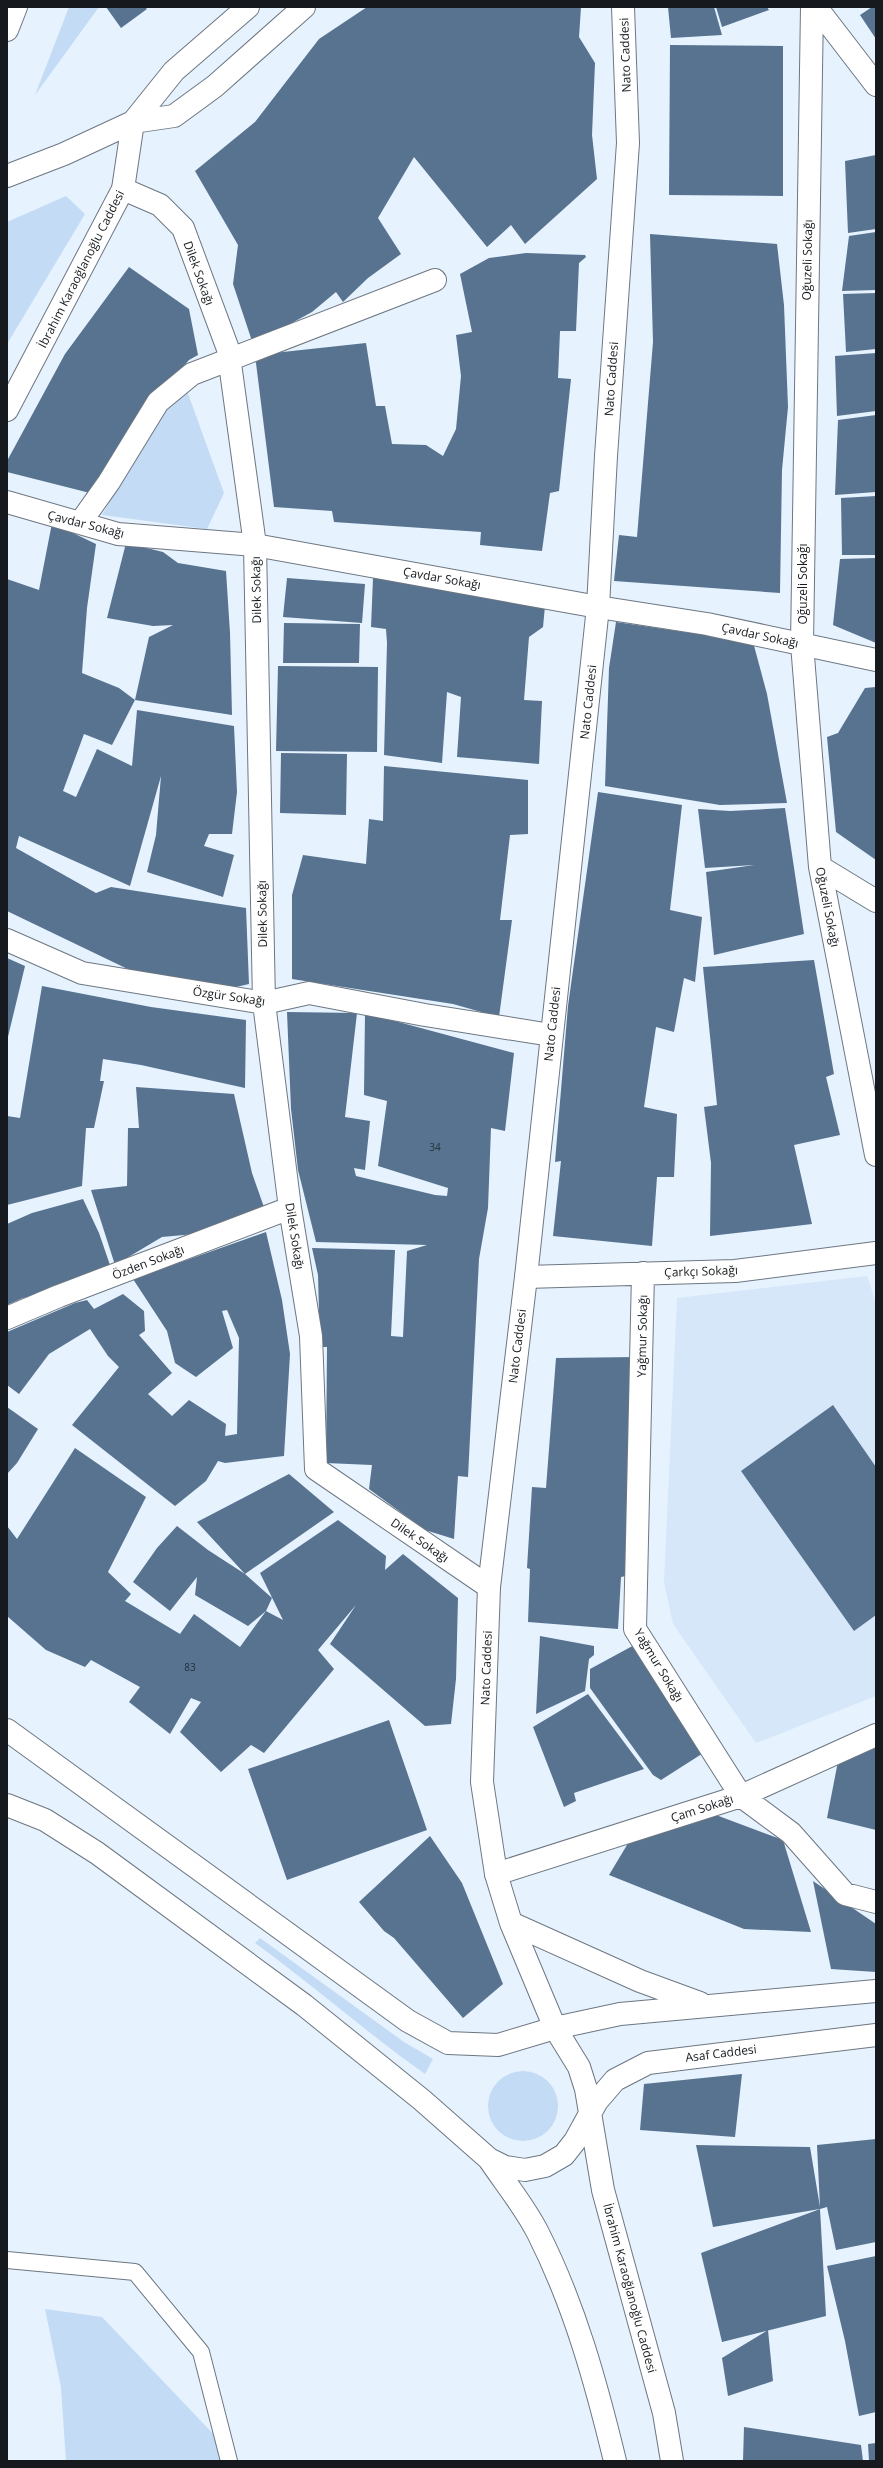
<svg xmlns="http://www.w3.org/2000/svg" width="883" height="2468" font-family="'Open Sans',sans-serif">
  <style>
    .built { fill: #d6e7fa }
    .green { fill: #c3dbf4 }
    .building { fill: #577390 }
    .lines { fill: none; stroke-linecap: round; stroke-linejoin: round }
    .service-casing { stroke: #6d7782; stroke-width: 18 }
    .minor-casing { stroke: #6d7782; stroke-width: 24 }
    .tertiary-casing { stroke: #6d7782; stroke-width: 24 }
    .motorway-casing { stroke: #6d7782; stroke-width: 24 }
    .service { stroke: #fff; stroke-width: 16 }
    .minor { stroke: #fff; stroke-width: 22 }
    .tertiary { stroke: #fff; stroke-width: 22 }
    .motorway { stroke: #fff; stroke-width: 22 }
    .labels { text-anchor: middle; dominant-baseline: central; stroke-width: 3; stroke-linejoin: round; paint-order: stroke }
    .number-label { font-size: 10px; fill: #26303a }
    .street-label { font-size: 12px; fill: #161a1e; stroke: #fefefe }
  </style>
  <rect width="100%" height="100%" fill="#e6f2fe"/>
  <path class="built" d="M867,1276l9,27v393l-120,47 -83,-119 -9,-42 13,-284z"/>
  <path class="green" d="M69,7h30l-64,88z
    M66,196l19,18 -78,130v-122z
    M187,391l37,102 -17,36 -105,-14 63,-108z
    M260,1938l144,104 29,17 -8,15c-58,-41 -112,-89 -170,-131z
    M488 2106a35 35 0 1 1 70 0a35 35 0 1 1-70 0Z
    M45,2309l57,8 137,144h-173l-5,-74z"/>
  <path class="building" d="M106,7h39l2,2 -26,19z
    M367,7h214l-2,30 16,26 -3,72 5,44 -72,65 -14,-19 -24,22 -73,-90 -36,61 23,36 -33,24 -25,24 -7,-10 -24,20 -59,32 -20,-60 5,-39 -43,-74 60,-49 64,-83z
    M668,7h46l8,28 -51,3z
    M716,7h51l2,3 -47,17z
    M872,7h4v32l-16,-24z
    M670,45l113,1v150l-114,-1z
    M876,155v74l-28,4 -3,-72z
    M876,232v58l-34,1 7,-55z
    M650,234l127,10 7,61 4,102 -6,63 -2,123 -166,-12 5,-46 18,2 16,-195z
    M526,253l59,2 1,2 -7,6 -3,68h-16l-2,47 13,1 -12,112 -9,2 -8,58 -62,-6 1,-13 -147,-10 -2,-11 -58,-4 -19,-152 111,-12 10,63h9l7,38 34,1 17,11 13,-27 5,-53 -5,-41 16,-3 -12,-58 29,-16z
    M129,267l60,42 9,46 -9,5 -40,45 -55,89 -87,-22v-11l58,-107z
    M876,293v56l-30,3 -3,-58z
    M876,353v58l-39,5 -2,-60z
    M876,415v77l-41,3 3,-75z
    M876,496v59h-34l-1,-57z
    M52,523l44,21 -9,64 -5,65 37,15 16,12 -23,45 -28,-11 -21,57 13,6 21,-48 35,17 5,-56 97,16 3,66 -5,42h-23l-5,12 30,9 -11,42 -76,-25 9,-37 5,-59 -31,110 -111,-50 -3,12 80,45 15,-6 135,21 3,76 -26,6 -85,-16 -131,-63v-332l32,11z
    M126,543l37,9 15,11 48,8 4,62 2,82 -97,-15 14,-63 24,-12 -20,1 -46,-8z
    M876,558v85l-43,-18 7,-66z
    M287,578l78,6 -3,39 -79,-6z
    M373,578l87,13 85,15 -2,21 -14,10 -5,63 18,1 -3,63 -82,-7 4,-60 -14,-5 -5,71 -58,-8 3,-112 -1,-14 -15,-2z
    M616,622l137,20 14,52 20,109 -67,2 -115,-19 4,-118z
    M284,623l76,1 -1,39h-76z
    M278,666l100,1 -1,85 -101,-1z
    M876,687v173l-40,-28 -9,-95 11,-4 27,-45z
    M281,753l66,1 -1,61 -66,-2z
    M384,766l144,14v54l-18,1 -10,85h12l-13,97 -46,-13 -161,-25v-84l11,-40 63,9 3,-45 14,2z
    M598,792l84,13 -12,105 32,7 -7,65 -11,-4 -10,54 -18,-5 -12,80 33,7 -3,63h-17l-5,69 -99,-10 8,-75 -6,1 13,-156z
    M785,808l19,126 -90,21 -8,-83 48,-7 -49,3 -7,-59 32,2z
    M7,958l18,8 -18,75z
    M814,960l20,114 -8,3 14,58 -46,10 18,79 -102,12 1,-73 -7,-56 13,-2 -14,-138z
    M42,986l109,21 95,13 -1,68 -104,-23 -38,-6 -3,22h4l-10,47h-8l-4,58 -75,19v-89l13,2z
    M287,1012l70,1 -12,104 25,4 -5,49 -11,-2 2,8 79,19 12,1 1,-8 -70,-22 9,-65 -23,-6 1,-82 149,40 -9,78 -14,-3 -3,80 -9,51 -11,218 -10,-1 -4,63 -29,-9 -56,-41 3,-24 -46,-2 1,-116h-7l-2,-72 -6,-27 83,2 -4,86 12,1 4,-86 20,-6 -111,-3 -18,-72 -7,-61z
    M136,1087l98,7 18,79 13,37 -49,22 -54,5 -47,28 -24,-75 36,-4 1,-58h11z
    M83,1199l16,34 12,35 -55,25 -33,5 -16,7v-81l25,-11z
    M266,1232l16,68 8,54 -6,102 -59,7 -7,-2 -12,20 -31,25 -103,-81 47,-58 -11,-11 -18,-27 -41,25 -30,40 -12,-9v-53l68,-29 12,-3 7,9 29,-15 21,17 1,20 -6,4 33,38 -24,21 24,22 17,-16 37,24 -1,12 12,-2 2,-96 -12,-28 -5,1 11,37 -37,29 -21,-14 -8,-32 -34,-52z
    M637,1357l-6,218 -10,2 -3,52 -90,-7 2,-53 -3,-1 5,-81 14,1 10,-130z
    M833,1405l43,62v148l-22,16 -113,-160z
    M7,1407l31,22 -21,34 -10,11z
    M75,1448l71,49 -38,75 23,22 -6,7 55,33 14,-20 46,33 26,-36 -18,15 -53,-31 2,-18 -27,34 -37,-29 24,-34 20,-22 31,24 37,24 27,24 -6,13 17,9 -23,-47 78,-53 48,36 -1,14 18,-16 55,44 -2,81 -5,45 -26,2 -95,-82 26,-39 -38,45 16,19 -70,84 -13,-8 -30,27 -41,-40 21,-30 -10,-4 -21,36 -41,-32 11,-15 -49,-27 -6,7 -39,-17 -39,-34v-90l10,13z
    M289,1474l45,38 -89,62 -48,-52z
    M540,1636l54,10v9l-5,4 -4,32 -49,23z
    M638,1643l70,107 -47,30 -8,-5 -63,-87v-19z
    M588,1694l56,75 -70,24 2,8 -12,6 -31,-80z
    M389,1720l38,110 -140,50 -39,-111z
    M876,1739v91l-49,-12 13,-67z
    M700,1809l83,31 28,92 -67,-3 -135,-54 27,-45z
    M430,1836l32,47 41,101 -40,34 -69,-80 -10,-7 -25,-29z
    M813,1881l63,43v48l-45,-3z
    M742,2074l-7,63 -95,-7 4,-46z
    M876,2139v103l-40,8 -9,-43 -7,2 6,107 -104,26 -21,-89 119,-44 -107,18 -17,-82 114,2 10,60 -3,-62z
    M876,2256v156l-17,4 -14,-75 -18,-75z
    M768,2330l5,51 -45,15 -6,-38z
    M744,2427l117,18 2,16h-120z
    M876,2443v18h-7l-1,-17z"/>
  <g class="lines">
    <g class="service-casing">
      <path id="service" d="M7,2260l128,12 66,80 28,109"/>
    </g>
    <g class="minor-casing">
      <path id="minor" d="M812,7l-10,637 18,223 56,288
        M816,7l60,78
        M123,189l37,16 23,23 45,121 27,196 9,458 26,205 21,128 5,133 173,118
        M7,502l111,32 137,11 343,62 109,17 169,36
        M80,523l29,-41 49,-80 34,-28 243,-94
        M820,867l56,34
        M7,940l75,33 182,30 45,-10 116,22 126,20
        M643,1273l-8,356 106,167 135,-61
        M526,1277l209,-6 141,-18
        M7,1318l52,-22 231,-88
        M496,1874l245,-78 50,37 54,61 31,8"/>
    </g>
    <g class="tertiary-casing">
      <path id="tertiary" d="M623,7l5,136 -22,313 -8,151 -72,670 -37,310 -7,195 14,92 15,49 44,105 24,39 7,22 17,101 61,223 8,48
        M7,176l57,-22 69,-32 41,-6 41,-30 89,-79
        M7,410l116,-221 10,-67 41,-51 74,-64
        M7,1730l401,291 40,22 50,2 57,-17 65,-14 256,-23
        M7,1805l38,15 52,33 207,152 118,95 67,59 16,8 20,3 20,-4 19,-11 11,-14 22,-40 18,-21 33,-17 228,-28
        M511,1923l129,58 60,22
        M489,2159c16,24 36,48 49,74 37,73 58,150 77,228"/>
    </g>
    <g class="motorway-casing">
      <path id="motorway" d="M7,30l9,-23"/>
    </g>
    <use href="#service" class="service"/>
    <use href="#minor" class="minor"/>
    <use href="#tertiary" class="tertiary"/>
    <use href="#motorway" class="motorway"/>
  </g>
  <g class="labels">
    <g class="number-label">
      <text x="435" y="1147">34</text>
      <text x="190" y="1667">83</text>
    </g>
    <g class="street-label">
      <text transform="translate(625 55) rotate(-92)">Nato Caddesi</text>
      <text transform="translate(807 260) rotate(-89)">Oğuzeli Sokağı</text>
      <text transform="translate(81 269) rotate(-63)">İbrahim Karaoğlanoğlu Caddesi</text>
      <text transform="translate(199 273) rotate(70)">Dilek Sokağı</text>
      <text transform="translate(611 379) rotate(-86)">Nato Caddesi</text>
      <text transform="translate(86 524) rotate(14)">Çavdar Sokağı</text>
      <text transform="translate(442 578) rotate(10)">Çavdar Sokağı</text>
      <text transform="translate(802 584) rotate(-90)">Oğuzeli Sokağı</text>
      <text transform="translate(256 590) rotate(-91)">Dilek Sokağı</text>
      <text transform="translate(760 635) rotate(12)">Çavdar Sokağı</text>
      <text transform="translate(588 702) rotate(-84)">Nato Caddesi</text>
      <text transform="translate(828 907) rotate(79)">Oğuzeli Sokağı</text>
      <text transform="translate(262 914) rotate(-91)">Dilek Sokağı</text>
      <text transform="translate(229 996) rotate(8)">Özgür Sokağı</text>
      <text transform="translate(552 1024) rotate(-84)">Nato Caddesi</text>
      <text transform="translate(295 1236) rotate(81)">Dilek Sokağı</text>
      <text transform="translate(148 1262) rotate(-21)">Özden Sokağı</text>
      <text transform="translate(701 1271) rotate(-2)">Çarkçı Sokağı</text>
      <text transform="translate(642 1336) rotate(-89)">Yağmur Sokağı</text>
      <text transform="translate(517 1346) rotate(-83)">Nato Caddesi</text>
      <text transform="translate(420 1540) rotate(35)">Dilek Sokağı</text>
      <text transform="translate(659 1665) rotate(59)">Yağmur Sokağı</text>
      <text transform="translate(486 1668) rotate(-88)">Nato Caddesi</text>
      <text transform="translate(702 1808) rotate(-18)">Çam Sokağı</text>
      <text transform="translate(721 2053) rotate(-7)">Asaf Caddesi</text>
      <text transform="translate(630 2288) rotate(75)">İbrahim Karaoğlanoğlu Caddesi</text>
    </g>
  </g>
  <rect width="883" height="2468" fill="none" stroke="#161a1e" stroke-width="16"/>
</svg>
